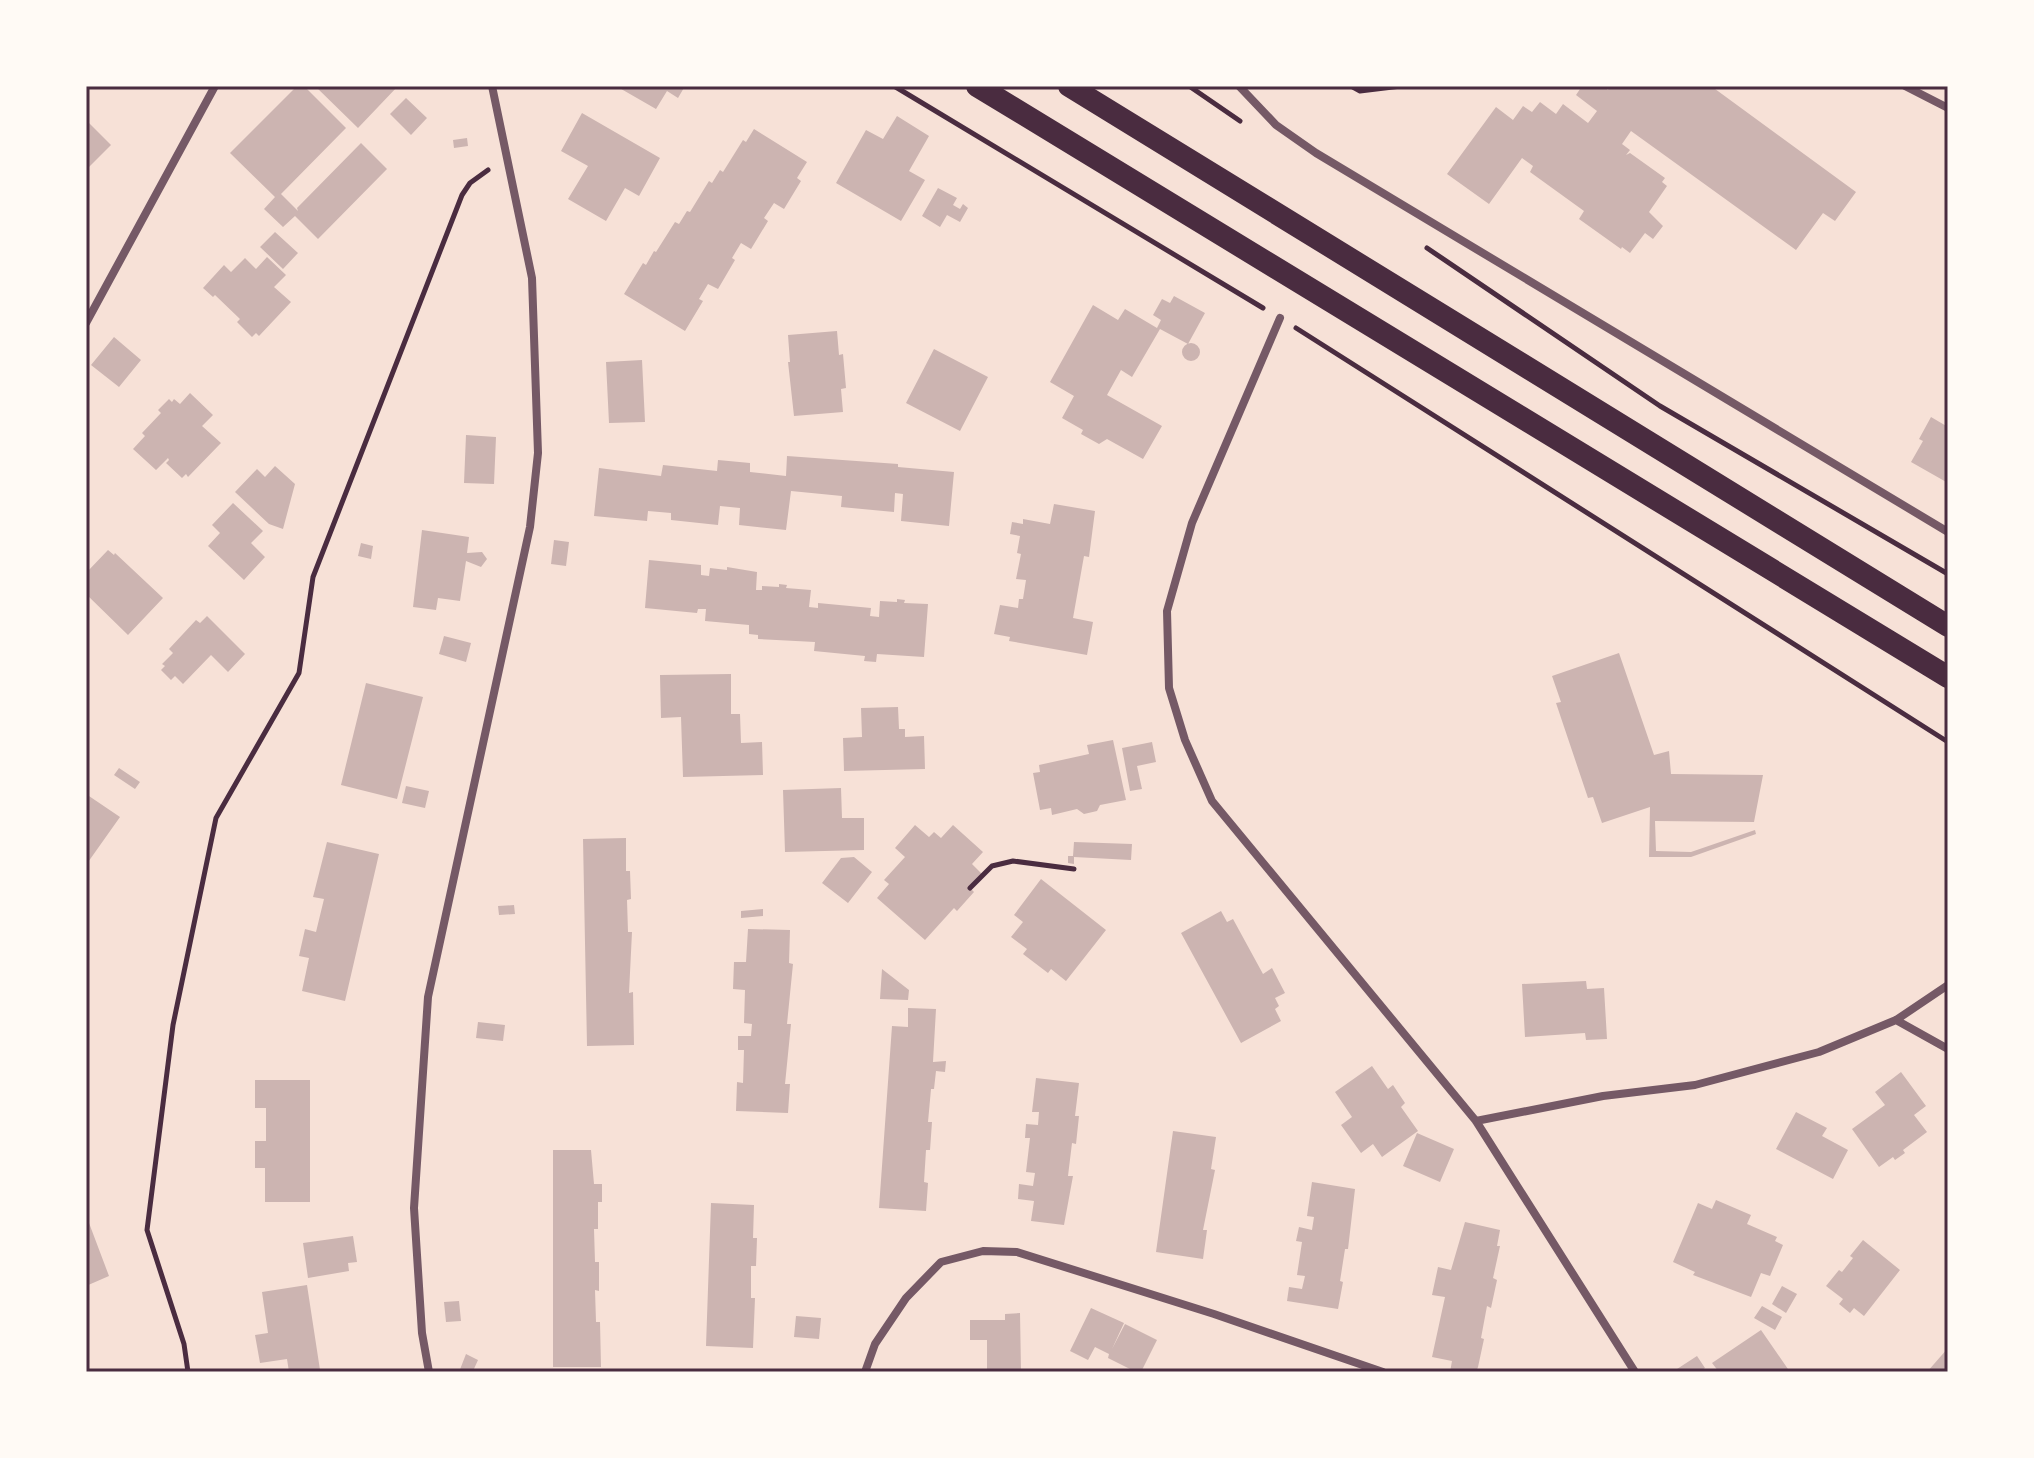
<svg xmlns="http://www.w3.org/2000/svg" width="2034" height="1458" font-family="Merriweather,serif">
  <style>
    .building { fill: #ccb4b1 }
    .lines { fill: none; stroke-linecap: round; stroke-linejoin: round }
    .path { stroke: #4a2c40; stroke-width: 5 }
    .minor { stroke: #755966; stroke-width: 8 }
    .trunk { stroke: #4a2c40; stroke-width: 22 }
    .neatline { fill: none; stroke: #4a2c40; stroke-width: 3 }
  </style>
  <rect width="100%" height="100%" fill="#f7e1d7"/>
  <path class="building" d="M297,86h7l42,42 -65,66 17,17 -1,-3 64,-65 26,26 -69,70 -23,-23 -12,11 -19,-18 11,-12 -45,-44z
    M315,86h83l-40,42z
    M616,86h69l-7,12 -11,-7 -11,18z
    M1582,86h21l5,4 2,-4h101l145,106 -21,29 -12,-8 -27,37 -165,-119 -9,13 8,6 -4,5 4,-2 35,25 -3,4 5,4 -18,26 14,14 -10,13 -8,-6 -15,20 -8,-6 -1,2 -42,-30 5,-8 -54,-39 3,-6 -11,-8 -33,46 -42,-30 49,-67 17,13 10,-14 9,6 8,-10 16,12 7,-10 25,19 9,-12 -21,-16z
    M406,98l21,20 -16,17 -21,-21z
    M582,113l78,45 -21,38 -14,-8 -19,33 -38,-22 20,-33 -27,-15z
    M897,116l32,20 -20,35 16,9 -24,41 -65,-38 30,-53 17,9z
    M86,120l25,25 -25,25z
    M754,129l53,33 -10,16 4,3 -17,28 -10,-6 -10,15 4,3 -17,28 -10,-6 -9,15 3,2 -17,29 -10,-5 -9,15 4,2 -18,30 -61,-37 19,-31 3,2 8,-14 2,1 19,-30 4,2 8,-13 3,1 19,-31 3,2 8,-13 3,2 20,-32 3,2z
    M467,138l1,8 -14,2 -1,-8z
    M938,188l19,10 -4,7 7,4 3,-5 5,4 -8,14 -13,-7 -7,12 -18,-11z
    M275,232l23,21 -15,16 -23,-22z
    M267,257l19,18 -12,12 17,15 -32,34 -3,-3 -4,4 -15,-15 3,-3 -25,-24 -2,2 -10,-9 21,-23 7,7 14,-14 11,11z
    M1174,296l31,17 -17,31 -28,-15 -28,48 -11,-7 -14,25 55,31 -19,33 -36,-20 -8,5 -18,-10 2,-4 -21,-12 12,-22 -24,-14 43,-77 25,15 7,-11 32,19 4,-8 -8,-5 9,-16 8,4z
    M837,331l2,24 4,-1 3,34 -5,1 2,23 -49,4 -6,-54h2l-2,-27z
    M114,337l27,23 -22,27 -28,-22z
    M1182 352a9 9 0 1 1 18 0a9 9 0 1 1-18 0Z
    M934,349l54,28 -28,54 -54,-28z
    M642,360l3,62 -36,1 -3,-61z
    M190,393l23,22 -11,11 19,17 -33,34 -2,-3 -4,4 -16,-15 3,-3 -1,-2 -12,12 -23,-21 12,-13 -3,-3 19,-20 -3,-3 11,-11 3,3 2,-3 6,5z
    M1931,417l17,10v56l-37,-21 12,-21 -4,-2z
    M466,435l30,2 -2,47 -30,-1z
    M787,456l111,8v3l56,5 -5,54 -48,-5 2,-27 -8,-1 -1,19 -53,-5 1,-11 -51,-5 -5,39 -47,-5 1,-17 -20,-2 -2,19 -47,-5v-7l-23,-2 -1,10 -53,-5 5,-48 62,8 2,-11 54,6 1,-11 32,3v9l36,4z
    M275,466l20,18 -12,45 -14,-5 -34,-32 22,-23 8,8z
    M233,503l30,28 -12,12 14,14 -21,23 -36,-34 12,-13 -8,-8z
    M1054,504l41,7 -6,46 -5,-1 -11,62 20,4 -6,33 -78,-14 1,-4 -16,-3 6,-29 18,3 1,-9h4l3,-19 -10,-1 5,-25 -4,-1 3,-17 -10,-2 2,-12 11,2v-5l27,5z
    M422,530l47,7 -2,16 15,-1 5,7 -6,8 -15,-6 -6,40 -22,-3 -2,12 -23,-3z
    M554,540l15,2 -3,24 -15,-2z
    M361,543l12,3 -2,13 -13,-3z
    M108,550l6,5 1,-2 48,45 -35,37 -42,-41v-21z
    M649,560l52,5v10l8,1 1,-8 17,2v-3l30,5 -1,18h6v-4l17,1v-3l8,1 -1,3 25,2 -2,17 9,1v-5l53,5 -1,8 9,1 1,-16 17,1v-3l8,1 -1,3 24,1 -4,53 -47,-3 -1,8 -12,-1 1,-5 -51,-5 1,-9 -57,-3v-4l-9,-1v-9l-44,-4 1,-12h-8l-1,4 -52,-5z
    M207,616l38,38 -17,18 -17,-17 -28,29 -8,-8 -4,4 -10,-10 4,-4 -3,-2 11,-11 -4,-4 27,-29 4,3z
    M444,636l27,7 -5,19 -27,-8z
    M1619,653l35,102 15,-4 2,23 92,1 -9,47 -99,-1 1,30 35,1 64,-22 1,4 -65,23h-42l1,-50 -48,16 -9,-26 -5,1 -32,-95 5,-1 -9,-26z
    M731,674v40h9l1,29 21,-1 1,33 -80,2 -2,-60 -20,1 -1,-43z
    M366,683l57,14 -26,102 -56,-14z
    M898,707l1,22h6v8l19,-1 1,33 -81,2 -1,-33 19,-1 -1,-29z
    M1113,740l13,60 -26,5 -3,6 -13,3 -7,-5 -25,6 -1,-7 -11,2 -7,-37 7,-1 -1,-7 50,-11 -2,-9z
    M1152,742l4,20 -19,4 5,23 -12,2 -8,-43z
    M119,768l21,14 -5,7 -21,-14z
    M406,786l23,5 -4,17 -23,-5z
    M841,788l1,30h22v32l-79,2 -2,-62z
    M86,794l34,23 -34,48z
    M915,825l14,12 5,-5 7,6 12,-13 30,27 -11,12 10,10 -12,14 4,4 -17,19 -3,-3 -29,32 -48,-42 12,-14 -5,-4 21,-23 -10,-9z
    M626,838v33h4l1,28 -4,1 1,32h4l-3,61 4,-1 1,53 -47,1 -4,-207z
    M327,842l52,12 -34,147 -43,-10 7,-33 -10,-2 6,-27 11,3 8,-33 -11,-2z
    M1074,842l58,2 -1,16 -57,-3v7l-6,-1v-7h5z
    M854,857l18,15 -24,31 -26,-20 19,-25z
    M1041,879l65,51 -40,51 -15,-12 -3,4 -25,-19 4,-5 -16,-12 12,-15 -9,-7z
    M514,905l1,9 -16,1 -1,-9z
    M763,909v7l-22,2v-7z
    M1221,911l6,11 6,-3 30,55 9,-6 13,25 -10,5 4,8 -4,3 6,12 -40,22 -60,-110z
    M748,929l42,1 -1,33 4,1 -6,60h4l-6,60h5l-2,29 -52,-2 1,-29 6,1 1,-33h-6v-14h13l1,-12 -8,-1 1,-33 -12,-1 1,-27h12z
    M882,969l27,21 -1,10 -28,-1z
    M1586,981l1,8 17,-1 3,51 -21,1 -1,-7 -60,4 -3,-53z
    M908,1008l28,1 -3,53 13,-1 -1,11 -9,-1 -2,18h-3l-3,33h4l-2,28h-4l-2,32 4,1 -2,28 -47,-3 13,-182 16,1z
    M478,1022l27,3 -2,16 -27,-3z
    M1372,1066l16,23 5,-4 12,18 -4,4 17,24 -36,26 -9,-13 -12,9 -20,-28 11,-8 -17,-25z
    M1901,1072l25,34 -12,9 13,17 -24,18 2,3 -10,7 -2,-3 -14,10 -27,-38 33,-24 -10,-13z
    M1036,1078l43,5 -4,33h4l-3,28 -4,-1 -4,33h5l-9,49 -33,-4 3,-20 -16,-2 1,-15 14,2 2,-13 -9,-1 4,-34h-5l1,-14 12,1 1,-13h-7z
    M255,1080h55v122h-45v-34h-10v-27h11v-33h-11z
    M1796,1112l31,16 -5,8 26,14 -15,29 -57,-30z
    M1173,1131l43,6 -5,32 4,1 -12,60h4l-4,29 -47,-7z
    M1417,1133l37,16 -14,33 -37,-16z
    M553,1150h38l3,34h8v18h-4v27h-4l1,33h4v29l-4,-1 1,32h4l1,45h-48z
    M1312,1182l43,7 -7,60h-3l-5,32 3,1 -5,27 -51,-8 2,-14 13,2 3,-13 -8,-1 5,-33 -6,-1 3,-14 13,3 2,-13 -7,-1z
    M1716,1200l35,15 -4,9 30,13 -2,4 8,4 -13,31 -9,-3 -10,24 -58,-22 2,-3 -22,-10 25,-59 14,6z
    M711,1203l43,2 -1,33h4l-1,28h-5v32h4l-2,50 -47,-2z
    M86,1215l23,61 -23,10z
    M1465,1222l35,8 -3,16h3l-7,32 4,2 -6,28 -4,-2 -6,32 3,1 -6,28 -2,5h-26l2,-11 -20,-4 13,-60 -13,-2 6,-28 13,3z
    M353,1236l4,26 -9,1 1,8 -41,7 -5,-35z
    M1863,1240l37,30 -36,46 -10,-8 -4,5 -11,-9 4,-5 -17,-13 13,-16 3,2 11,-14 -3,-2z
    M307,1285l13,85 -31,2 -2,-13 -27,4 -5,-28 13,-2 -6,-41z
    M1782,1286l15,8 -11,19 -14,-9z
    M459,1301l2,20 -15,1 -2,-20z
    M1762,1306l20,11 -7,13 -21,-12z
    M1091,1308l33,15 -12,26 13,-25 32,16 -16,32h-5l-28,-14 1,-4 -14,-7 -7,13 -18,-9z
    M1020,1313l1,59h-34v-32h-17v-20h35v-6z
    M796,1316l25,2 -2,21 -25,-2z
    M1761,1330l29,42h-71l-7,-9z
    M1948,1348v24h-21z
    M466,1354l12,6 -5,11 -14,1z
    M1697,1356l8,12 -6,4h-20l-2,-3z"/>
  <g class="lines">
    <path class="path" d="M894,86l369,222
      M1189,86l51,35
      M1351,86l9,5 41,-5
      M1427,248l233,158 288,168
      M1296,328l652,414
      M970,888l22,-22 21,-5 61,8
      M188,1372l-4,-28 -37,-114 26,-205 43,-207 83,-145 14,-96 149,-382 8,-12 18,-13"/>
    <path class="minor" d="M1239,86l37,39 40,28 632,379
      M1905,86l43,22
      M1280,318l-88,205 -25,88 2,77 16,52 27,61 264,320 159,251
      M86,323l129,-237
      M1896,1020l52,29
      M1476,1121l127,-25 92,-11 124,-33 77,-32 52,-35
      M429,1372l-7,-39 -8,-125 14,-211 102,-470 8,-74 -6,-175 -40,-192
      M865,1372l10,-28 31,-46 35,-36 42,-11 34,1 197,62 169,58"/>
    <path class="trunk" d="M977,86l971,591
      M1069,86l879,540"/>
  </g>
  <rect width="2034" height="1458" fill="none" stroke="#fffaf5" stroke-width="176"/>
  <rect x="88" y="88" width="1858" height="1282" class="neatline"/>
</svg>
